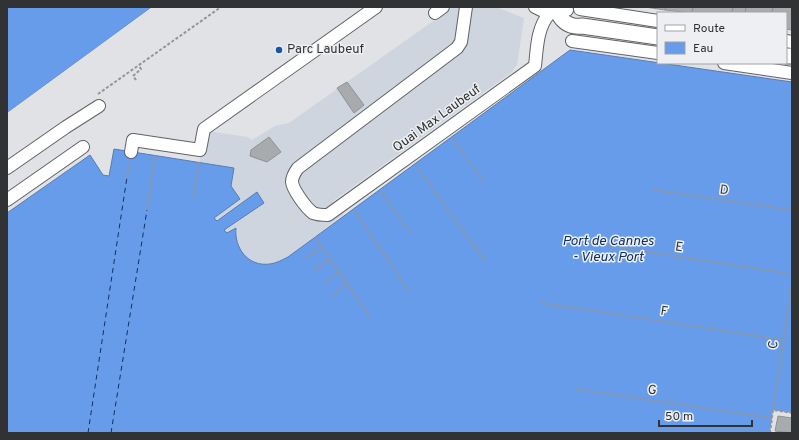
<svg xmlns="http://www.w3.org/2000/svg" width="799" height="440" font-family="Overpass,sans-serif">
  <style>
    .built { fill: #ced5de }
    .water { fill: #679cea; stroke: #577cb3 }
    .pier { fill: #e0e2e6 }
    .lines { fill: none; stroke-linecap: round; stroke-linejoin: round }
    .ferry { stroke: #103263; stroke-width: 1; stroke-dasharray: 5 4; stroke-linecap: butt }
    .building { fill: #a8abae; stroke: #8f9194 }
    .minor-casing { stroke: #616366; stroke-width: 14 }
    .major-casing { stroke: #616366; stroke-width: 17 }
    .path { stroke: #939597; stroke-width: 2; stroke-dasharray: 3 2; stroke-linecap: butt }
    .minor { stroke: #fff; stroke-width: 12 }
    .major { stroke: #fff; stroke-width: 15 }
    .poi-dot { fill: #1a54a5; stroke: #edeff3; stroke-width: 1.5 }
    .labels { text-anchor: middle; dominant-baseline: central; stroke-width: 3; stroke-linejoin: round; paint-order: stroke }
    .poi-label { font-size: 13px; fill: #313233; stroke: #edeff3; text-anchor: start }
    .street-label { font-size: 13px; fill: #313233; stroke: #edeff3 }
    .water-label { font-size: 14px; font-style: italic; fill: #103263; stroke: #edeff3 }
  </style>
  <rect width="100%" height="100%" fill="#e0e2e6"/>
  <path class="built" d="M453,7h43l28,11 -7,47 -5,7 -179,129 11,13 -56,43 -9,5 -16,3 -7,-2 -14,-9 -4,-6 -2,-7v-13l-9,5 -3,-3 40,-27 -7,-11 -40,29 -3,-3 17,-32 3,-18 -35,-6 8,-31 41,6 4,3 23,-14 14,-3z"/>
  <path class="water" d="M7,7h145l-145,106z
    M570,50l222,32v351h-785v-220l83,-58 13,20 6,1 5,-27 120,19 -3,18 9,13 -26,19 3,3 40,-29 7,11 -40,27 3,3 9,-5c-2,20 12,39 34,36 7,-1 12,-4 18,-7z"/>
  <path class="pier" d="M152,7h2l-147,108v-2z
    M773,410l19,3v20h-22z"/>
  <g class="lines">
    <path class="ferry" d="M88,433l39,-256
      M111,433l36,-223"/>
  </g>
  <path class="building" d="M645,7h21l-1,3z
    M666,7h27l-1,6 -27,-3z
    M693,7h40l-1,6h-40z
    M733,7h13l-1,6h-13z
    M746,7h27l-1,6h-27z
    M773,7h19v23l-6,-1v-16h-14z
    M347,82l17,23 -10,8 -17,-25z
    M269,137l12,15 -14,10 -17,-6 1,-6z
    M778,416l14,2v15l-17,-2z"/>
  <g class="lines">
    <g class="minor-casing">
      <path id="minor" d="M466,7l-5,35 -4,6 -159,120c-3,4 -6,8 -6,14 1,8 14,26 21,31 5,2 10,2 15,2l207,-149c2,-18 2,-38 14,-52
        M535,7l14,7 18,-4
        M580,7v2l78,12
        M435,13l8,-6
        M572,41l86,12
        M786,41l6,1
        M724,63l68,10
        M131,152l2,-12 67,10 4,-21 172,-122
        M7,168l59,-41 33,-21
        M7,200l76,-53"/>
    </g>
    <g class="major-casing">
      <path id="major" d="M556,7c3,12 12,21 26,19l76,11
        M786,56h6"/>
    </g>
    <path class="path" d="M136,80l-3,-4 8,-7 -2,-3
      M98,94l123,-87
      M453,139l31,43
      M417,167l69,95
      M127,177l3,-14
      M654,190l138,20
      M381,191l31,43
      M193,198l6,-36
      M147,210l8,-55
      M355,211l54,81
      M315,237l56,81
      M564,239l228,35
      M306,258l16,-11
      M314,270l16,-11
      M323,284l17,-12
      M331,296l16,-12
      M542,303l242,37
      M576,389l196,29
      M773,410l19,-127
      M770,433l3,-23 19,3"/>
    <use href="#minor" class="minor"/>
    <use href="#major" class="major"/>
  </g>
  <circle class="poi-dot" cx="279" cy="50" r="4"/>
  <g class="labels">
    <g class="poi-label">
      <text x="287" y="50">Parc Laubeuf</text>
    </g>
    <g class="street-label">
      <text transform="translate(437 119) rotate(-36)">Quai Max Laubeuf</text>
      <text transform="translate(724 191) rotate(8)">D</text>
      <text transform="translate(679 248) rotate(9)">E</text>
      <text transform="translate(664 312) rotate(9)">F</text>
      <text transform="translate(774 345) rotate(-82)">C</text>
      <text transform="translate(652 391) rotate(8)">G</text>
    </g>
    <g class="water-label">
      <text x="608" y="241">Port de Cannes<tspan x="608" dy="16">- Vieux Port</tspan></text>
    </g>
  </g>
  <rect width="799" height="440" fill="none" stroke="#313233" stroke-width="16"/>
  <rect x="657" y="12" width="130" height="52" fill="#edeff3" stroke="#a2a3a6"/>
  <rect x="665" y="25" width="20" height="6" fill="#ffffff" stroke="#a2a3a6"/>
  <text x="693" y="32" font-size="12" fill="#313233">Route</text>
  <rect x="665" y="42" width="20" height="12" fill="#679cea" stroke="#a2a3a6"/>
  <text x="693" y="52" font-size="12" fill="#313233">Eau</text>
  <path d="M659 420v6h93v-6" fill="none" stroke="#313233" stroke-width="2"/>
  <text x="665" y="420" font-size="12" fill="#313233" stroke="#edeff3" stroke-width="3" paint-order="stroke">50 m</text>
</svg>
